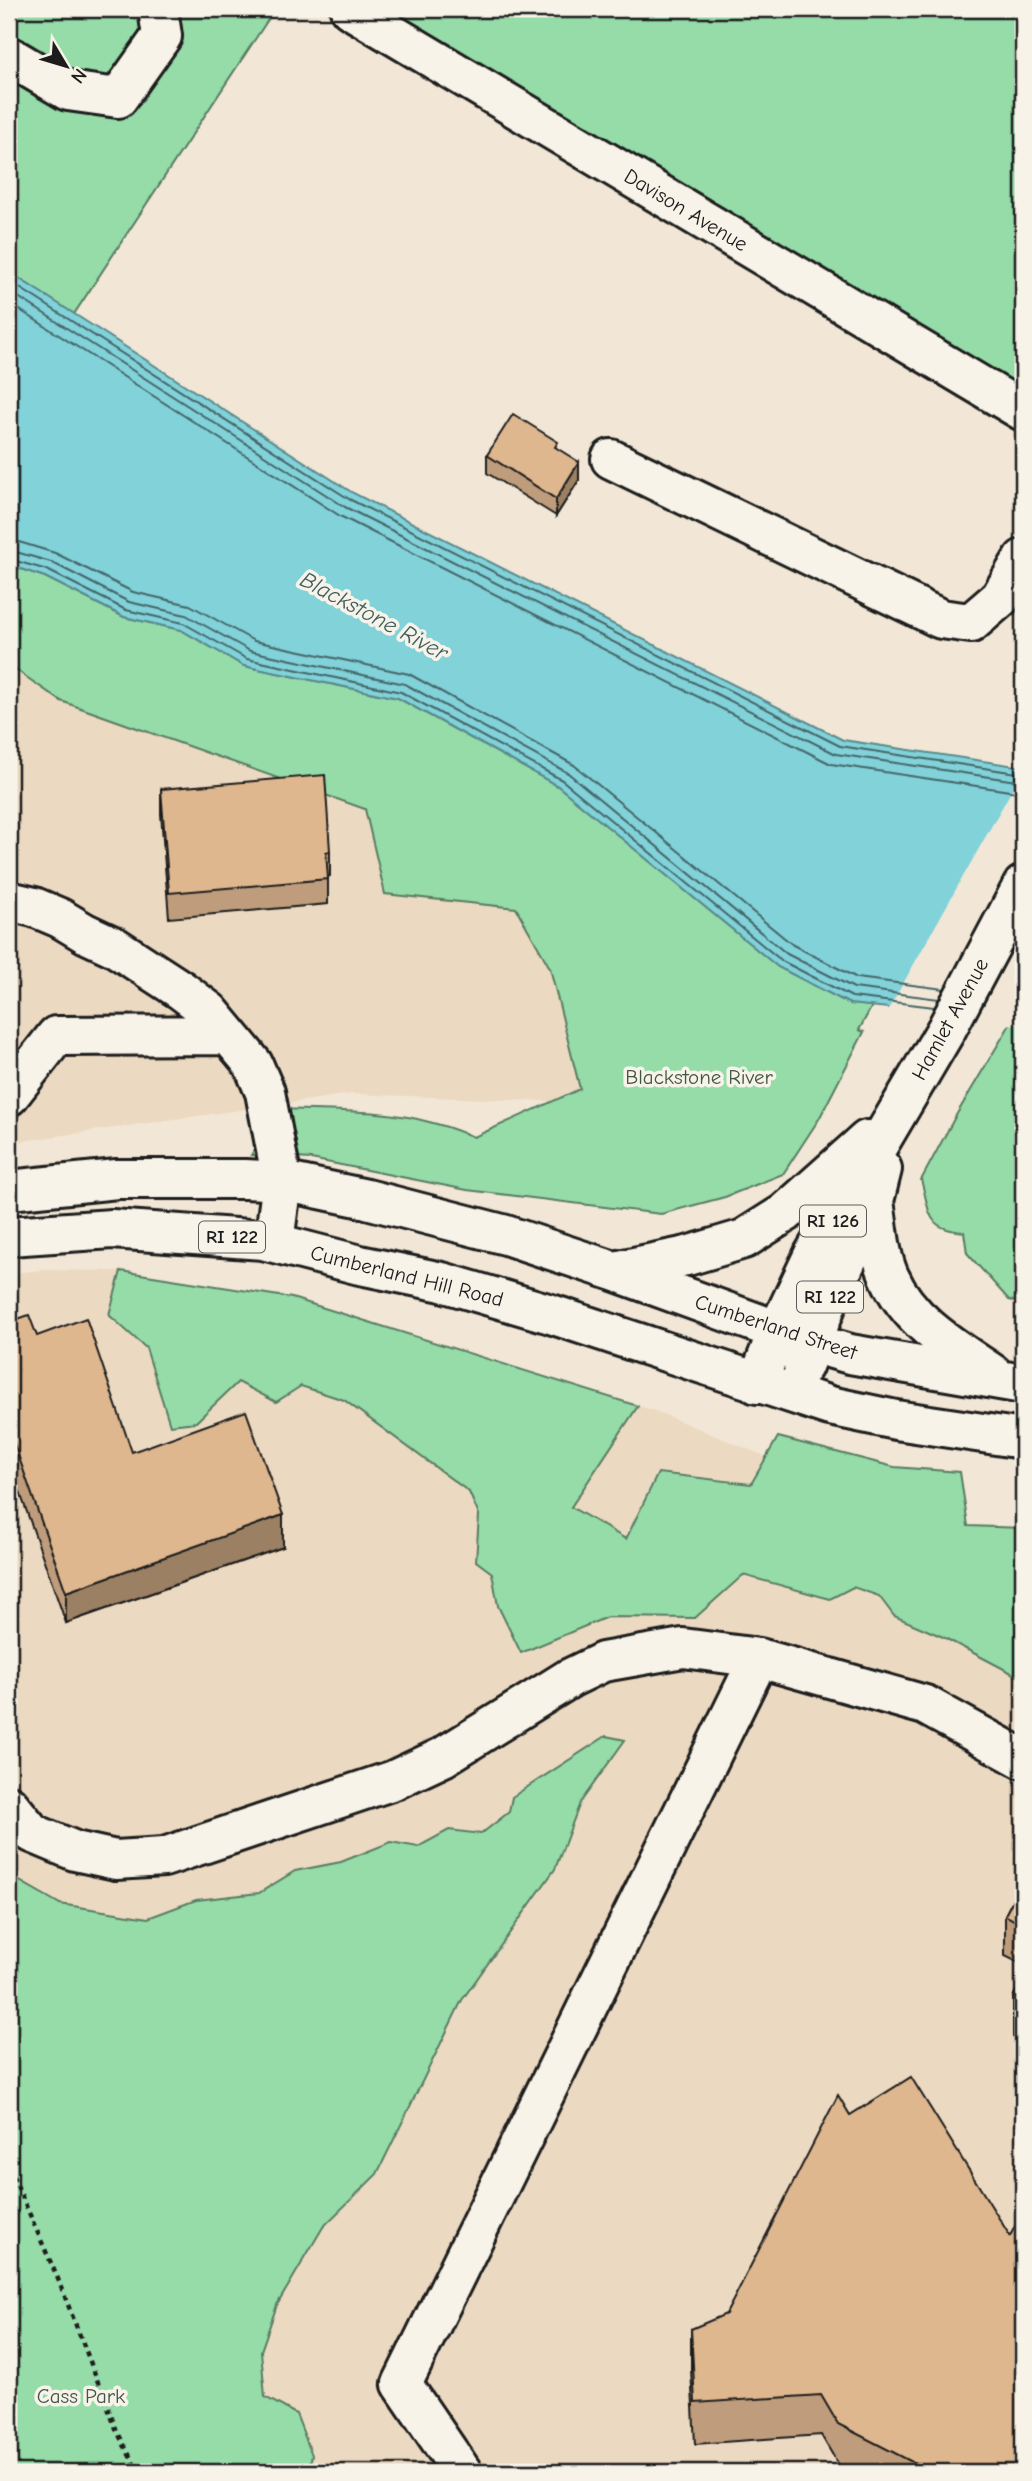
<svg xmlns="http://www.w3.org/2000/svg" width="1032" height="2481" font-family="'Comic Neue',sans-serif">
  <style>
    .built { fill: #ecd9c1 }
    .green { fill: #95dca9; stroke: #587c62; stroke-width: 2 }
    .water { fill: #81d2d9; stroke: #59898d; stroke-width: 2 }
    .pier { fill: #f2e7d6 }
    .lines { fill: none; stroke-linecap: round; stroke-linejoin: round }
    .shore { stroke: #446568; stroke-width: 2 }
    .minor-casing { stroke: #1c1c1c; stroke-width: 44 }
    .major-casing { stroke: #1c1c1c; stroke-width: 44 }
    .path { stroke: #1c1c1c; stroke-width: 4.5; stroke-dasharray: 5 5; stroke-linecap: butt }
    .minor { stroke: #f7f3e8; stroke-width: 38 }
    .major { stroke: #f7f3e8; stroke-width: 38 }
    .wall { fill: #bf9d7b; stroke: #1c1c1c; stroke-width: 2 }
    .shaded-wall { fill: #9b8064; stroke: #1c1c1c; stroke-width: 2 }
    .building { fill: #deb78f; stroke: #1c1c1c; stroke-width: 2 }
    .labels { text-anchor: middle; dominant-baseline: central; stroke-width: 7; stroke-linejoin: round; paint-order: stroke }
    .shield { fill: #f7f3e8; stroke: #5e5c59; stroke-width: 2 }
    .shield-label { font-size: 19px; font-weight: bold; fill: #1c1c1c }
    .street-label { font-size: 21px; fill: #1c1c1c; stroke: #f7f3e8 }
    .park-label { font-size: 21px; fill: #405646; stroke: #f7f3e8 }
    .water-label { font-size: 23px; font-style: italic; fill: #3f5c5e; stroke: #f7f3e8 }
  </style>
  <rect width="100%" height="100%" fill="#f2e7d6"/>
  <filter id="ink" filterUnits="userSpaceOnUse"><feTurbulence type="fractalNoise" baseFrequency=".0143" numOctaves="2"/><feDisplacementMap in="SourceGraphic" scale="14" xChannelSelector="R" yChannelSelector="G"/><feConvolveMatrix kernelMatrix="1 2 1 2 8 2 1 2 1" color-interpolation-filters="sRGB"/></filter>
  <g filter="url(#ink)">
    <path class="built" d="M9,663l52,38 304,108 20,85 131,14 34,60 44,135 -242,-9 -343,49z
      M43,1270l78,1 171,27 366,114 194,80 171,148v832h-1014v-1199z"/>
    <path class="green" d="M9,9h266l-201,305 -65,-42z
      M390,9h633v376l-9,-2z
      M9,565l36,12 79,40 57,13 63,36 154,32 160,88 220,181 72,37 22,2 -13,24 5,2 -45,87 -36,55 -58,23 -64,17 -194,-24 -156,-31 -60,-4 30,-46c51,2 103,0 152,14 14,3 28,9 41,14l106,-48 -30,-121 -34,-60 -131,-14 -20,-85 -304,-108 -52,-36z
      M1012,1021l11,1v281l-14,-3 -42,-47 -3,-21c-39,-3 -33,-19 -43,-52l34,-63z
      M121,1271l171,27 346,108 -67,101 55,32 32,-66 93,11 27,-47 116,30 66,5 8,54 55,2v151l-80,-42 -49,-21 -15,-20 -26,-9 -23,12 -87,-24 -48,43 -88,-1 -86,36 -23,-47 -6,-33 -16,-12 3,-46 -10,-23 -125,-92 -43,-14 -25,16 -38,-20 -42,40 -26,3 -24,-77 -37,-33z
      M606,1736l19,4 -45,63 -25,66 -93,131 -85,174 -54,53 -46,78 -16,46 4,46 31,17 16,41 -4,17h-299v-597l51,29 88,14 48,-18 63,-7 36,-22 46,-9 50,-20 27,5 31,-17 32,4 28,-22 3,-15z"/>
    <path class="water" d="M9,272l344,221 490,247 180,27v255l-173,-18 -72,-37 -220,-181 -160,-88 -154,-32 -63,-36 -57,-13 -79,-40 -36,-12z"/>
    <path class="pier" d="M1023,770v242l-7,13 -129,-13z"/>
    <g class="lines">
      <path class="shore" d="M9,281l340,218 491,247 183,28
        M9,291l336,216 491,247 187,28
        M9,303l331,213 491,248 192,29
        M9,539l46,14 78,39 57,13 64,36 155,33 165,91 219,180 64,33 87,11
        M9,550l42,12 78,40 57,13 64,36 155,33 163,89 219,181 67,34 85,11
        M9,559l38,11 79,40 57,13 64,36 154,33 161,88 220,181 70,36 82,10"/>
      <g class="minor-casing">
        <path id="minor" d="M350,9l673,402
          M9,56l59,35 50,7 44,-62 -4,-27
          M611,459l330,160 30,4 29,-25 23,-39
          M9,901l25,6 26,11 25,15 30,14 66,43 29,22 43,52 12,28 17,89 -8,61
          M9,1096l47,-60 172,-1
          M9,1805l23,28 43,18 41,9 48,-3 230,-77 49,-23 127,-79 33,-16 80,-14 76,10 166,47 98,54
          M462,2472l-60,-88 357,-726"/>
      </g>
      <g class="major-casing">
        <path id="major" d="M9,1190l108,-11h128l37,2 85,18 139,36 108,36 198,72 38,11 173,30
          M874,1201c4,24 5,52 15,75 19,45 65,72 104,98
          M9,1236l103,-7 151,11 97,25 82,17 109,32 279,92 66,14 127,19
          M614,1271l73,-15 57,-17 41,-26 82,-73
          M803,1366l25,-65 46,-100 8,-32
          M757,1384l21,-54 36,-76 132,-224 77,-145"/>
      </g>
      <path class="path" d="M9,2167l49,112 59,152 21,41"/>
      <use href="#minor" class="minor"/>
      <use href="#major" class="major"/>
    </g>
    <path class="wall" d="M558,449l21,31 -23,36 -69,-43v-18z
      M161,789l169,62v25l-2,1v27l-159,14 -8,-104z
      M9,1322l28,14 95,116 151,95 -217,76 -57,-162z
      M1023,1880v85l-18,-9v-41z
      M1023,1995v48l-10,-6v-40z
      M691,2329l332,143h-170l-15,-8 -17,-29 -126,9 -4,-75z"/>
    <path class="shaded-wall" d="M579,462v18l-23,36v-17z
      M283,1515v32l-217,76v-31z"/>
    <path class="building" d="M513,414l45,28 -3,5 24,15 -23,37 -69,-44z
      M325,775l5,76 -4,1 2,27 -159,14 -8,-104z
      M29,1315l8,21 49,-18 46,134 114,-41 37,104 -217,77 -57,-163v-107z
      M1023,1880v45l-18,-10z
      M1016,1991l7,4v7l-10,-5z
      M911,2077l99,159 13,-25v261h-101l2,-4 -86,-44 -17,-29 -126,8 -4,-74 35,-15 112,-219 12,20z"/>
  </g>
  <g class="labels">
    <g class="shield">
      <rect x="800" y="1205.5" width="66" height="31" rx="5"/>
      <rect x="199" y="1221.5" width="66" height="31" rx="5"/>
      <rect x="797" y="1281.5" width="66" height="31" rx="5"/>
    </g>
    <g class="shield-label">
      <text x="833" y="1221">RI 126</text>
      <text x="232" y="1237">RI 122</text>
      <text x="830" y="1297">RI 122</text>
    </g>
    <g class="street-label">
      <text transform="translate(686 210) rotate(31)">Davison Avenue</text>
      <text transform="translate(950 1019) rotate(-61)">Hamlet Avenue</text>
      <text transform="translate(407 1276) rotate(14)">Cumberland Hill Road</text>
      <text transform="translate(776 1327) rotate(18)">Cumberland Street</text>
    </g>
    <g class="park-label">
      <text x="699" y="1077">Blackstone River</text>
      <text x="81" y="2396">Cass Park</text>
    </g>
    <g class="water-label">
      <text transform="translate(374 616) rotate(28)">Blackstone River</text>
    </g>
  </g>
  <rect width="1032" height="2481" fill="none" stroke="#f7f3e8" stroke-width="35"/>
  <rect x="18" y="18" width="997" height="2446" fill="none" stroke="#1c1c1c" stroke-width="2.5" filter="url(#ink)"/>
  <g transform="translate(66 66) rotate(128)" stroke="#f7f3e8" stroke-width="5" paint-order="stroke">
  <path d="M0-5L12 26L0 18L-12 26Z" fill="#1c1c1c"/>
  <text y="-10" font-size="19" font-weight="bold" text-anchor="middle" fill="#1c1c1c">N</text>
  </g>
</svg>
